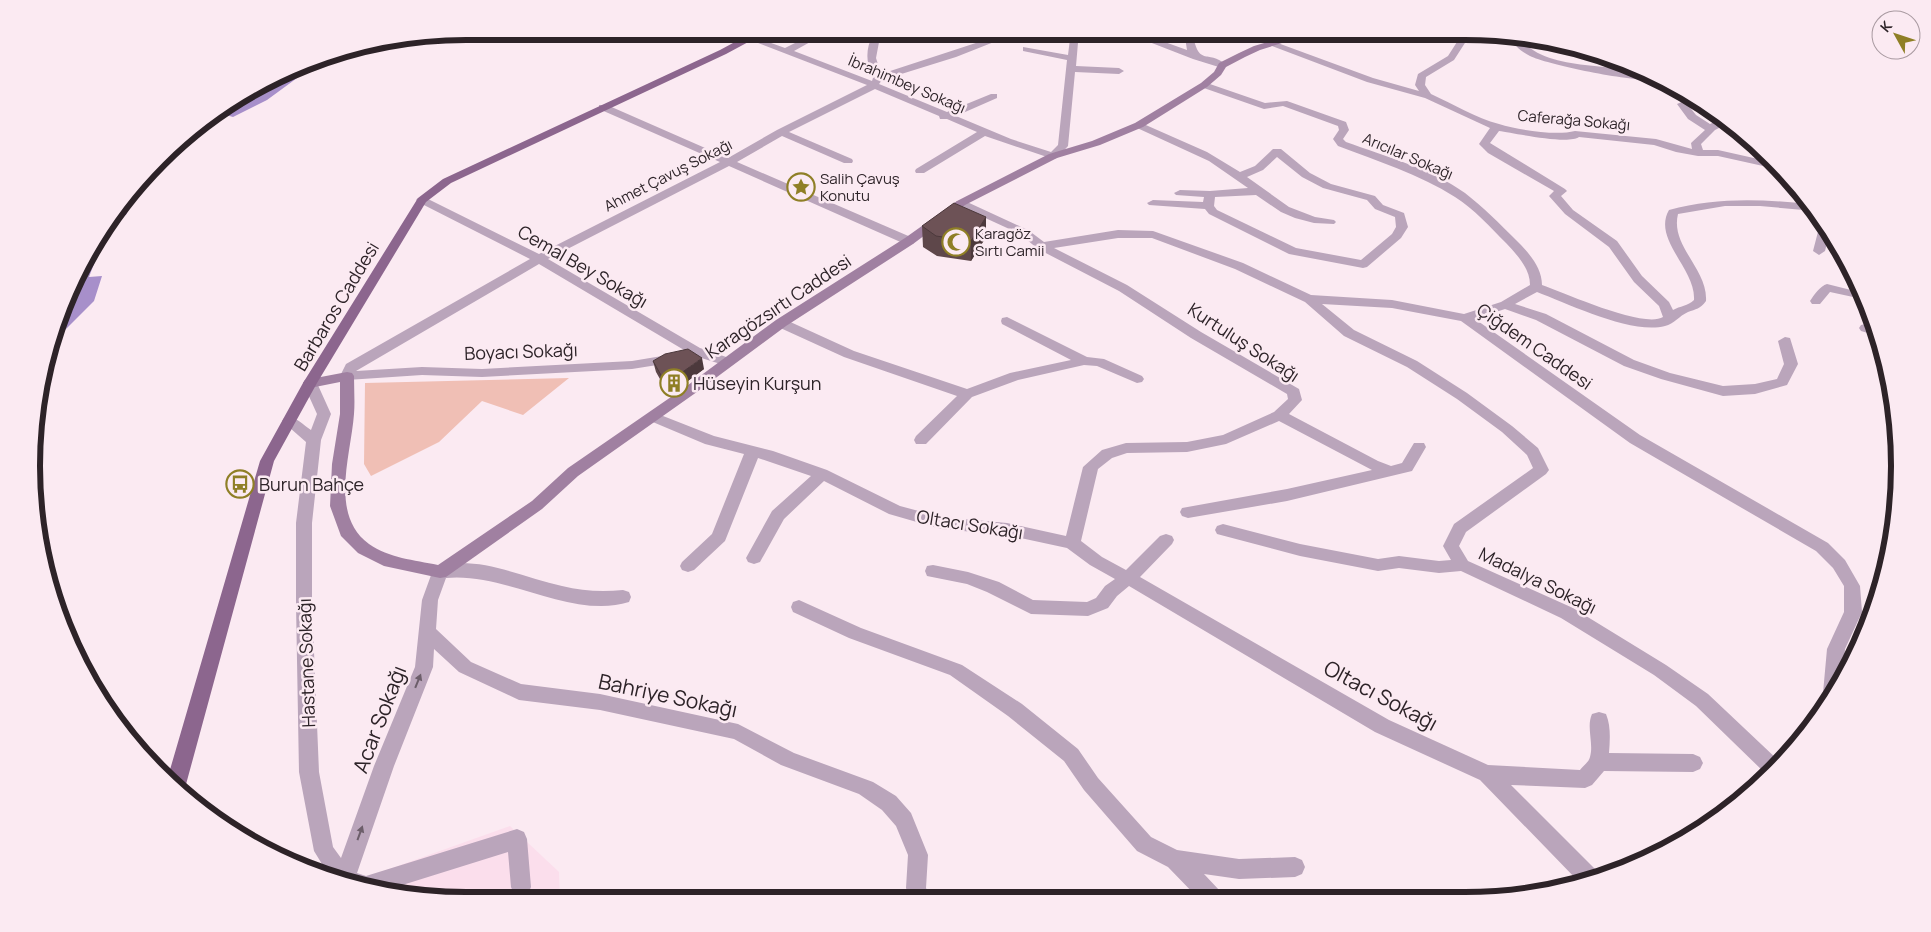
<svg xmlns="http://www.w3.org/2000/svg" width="1931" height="932" font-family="Manrope,sans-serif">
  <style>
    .built { fill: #fbdeec }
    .green { fill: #f0bfb5 }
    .water { fill: #a78fca }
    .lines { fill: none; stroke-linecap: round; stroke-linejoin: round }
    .street { fill: #baa5bb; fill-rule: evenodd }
    .secondary { fill: #a080a1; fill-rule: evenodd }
    .primary { fill: #8c668e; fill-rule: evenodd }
    .wall { fill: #5e474a }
    .shaded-wall { fill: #4c393c }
    .building { fill: #6d5256; stroke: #4c393c }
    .oneway { fill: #6c5e6a }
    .labels { text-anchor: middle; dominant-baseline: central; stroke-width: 5; stroke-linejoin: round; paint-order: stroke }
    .far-street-label { font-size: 15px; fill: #2d2328; stroke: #fbeaf2 }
    .far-poi-label { font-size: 15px; fill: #2d2328; stroke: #fbeaf2; text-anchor: start }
    .street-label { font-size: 18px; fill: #2d2328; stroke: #fbeaf2 }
    .poi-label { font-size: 18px; fill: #2d2328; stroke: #fbeaf2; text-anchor: start }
    .near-street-label { font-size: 21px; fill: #2d2328; stroke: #fbeaf2 }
    .rim { fill: none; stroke: #2d2328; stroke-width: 6 }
  </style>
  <rect width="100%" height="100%" fill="#fbeaf2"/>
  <path class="built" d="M510,826l49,46 1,28 -94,1 -85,-9 -31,-9z"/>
  <path class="green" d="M569,378l-46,37 -41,-14 -43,41 -68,34 -7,-12 1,-81z"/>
  <path class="water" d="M341,52l-33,18 -41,30 -34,17 -7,-2 -38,20 13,-14 125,-67z
    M135,192l-9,23 -14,2 -23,60 13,-1 -8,25 -43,43 13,-45 40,-74z"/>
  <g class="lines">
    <path class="street" d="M819,31h11l-36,20 78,30 1,-3c-7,-14 -8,-29 0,-43h6l1,2 -4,21 5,16 104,-34 -29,-9h15l23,6 15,-6h13l-66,26 -74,23 -3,4 68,28 44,-18h6v4l-41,18 55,23 40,13 7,-7 9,-85 -44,-9v-4l45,8 3,-24h8l-3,35 43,2 5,3 -5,3 -44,-2 -7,74 -11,12 -4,1 -68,-23 -61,37h-8l-1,-2 1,-2 61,-37 -30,-13h-7l-1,-3 -64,-27 -86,43 63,27 1,2 -1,2h-8l-62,-27 -45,26 176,76 2,3 -2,3h-8l-176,-78 -181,93 152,89 32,11 2,3 -2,3 -5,1 -32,-10 -19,6 -44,7 -150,8 -60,-2 -75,5 -5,-1 -2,-3 6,-12 184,-105 -112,-57 -2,-2 2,-2h8l113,56 181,-92 -121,-53v-4h8l121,53 49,-28 90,-45 -122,-47 4,-3 36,13zM539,264l145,86 -10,4 -42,7 -150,8 -60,-2 -66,4z
      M1121,31h13l53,19 -3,-19h8c7,38 14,17 35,34l-5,3 -29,-9z
      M1464,31l8,1 -18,28 -28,17 -1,8 6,9c22,10 45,24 68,30 20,6 57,12 76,7l81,8 36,10 -1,-6 14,-13 -17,-11 -11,-15 16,-7 7,4 -12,4 8,10 14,9 13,-6 6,5 -14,7 -14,14 2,6h15l58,13 5,7 -63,-14h-20l-22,-4 -22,-7 -75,-8c-11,8 -65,-4 -80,-6l-9,12 75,46 2,2 -6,5 12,14 44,31 25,35 27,26 4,8c7,-4 15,-4 21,-10 2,-31 -42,-61 -25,-90 47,-13 92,-11 141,-6l5,7 -55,-5h-35l-47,8c-8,32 30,55 28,87 -6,8 -10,8 -18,11 -9,4 -14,12 -23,14 -33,9 -96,-22 -128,-34l-22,12 31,10 88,46 36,13 53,13 32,-2 22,-5 7,-15 -6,-23 7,-4 5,1 8,26 -11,21 -32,9 -32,2 -62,-17 -37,-13 -88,-46 -31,-11 -30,10 165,116 188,108 17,17 15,26 2,26 -17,37 -2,25 -15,25 -5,-6 4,-44 17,-37v-26l-11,-18 -17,-17 -186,-108 -169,-122 -69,-13 -70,-4 32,26 63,31 50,32 45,33 26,22 11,22 -3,4 -80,58 -7,14 9,15 105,47 93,57 42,29 71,67 -13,13 -70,-68 -42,-31 -93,-57 -100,-47 -22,2 -40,-5 -21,3 -78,-15 -83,-22 -2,-4 2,-4 6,-2 77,20 78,15 21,-3 40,5 12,-1 -8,-14 11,-22 79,-56 -6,-13 -25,-23 -45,-33 -50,-32 -63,-31 -39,-34 -70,-33 -83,-31h-34l-64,10 73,37 74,47 98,57 3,11 -13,14 89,47 13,5 11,-3 12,-20h10l2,4 -14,24 -125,30 -99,17 -6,-2 -2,-4 2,-4 105,-19 85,-19 -93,-49 -53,23 -39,8 -60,1 -15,5 -14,11 -17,72 21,16 24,13 34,-34 6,-2 6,2 2,4 -2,4 -32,33 249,143 99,45 92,5c3,-4 9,-8 10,-13 4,-14 -4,-30 2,-43l7,-2 7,2c5,12 4,26 3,39l84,1 7,3 3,6 -3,6 -7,3 -89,-1 -12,14 -7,3 -74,-3 87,87 2,4 -21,6 -99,-102 -105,-48 -246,-146 -12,10 -9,12 -20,8 -57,-2 -44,-22 -20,-8 -40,-8 -2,-5 2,-5 6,-1 35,7 31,10 34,18 54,2 9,-4 9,-12 10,-7 -25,-14 -23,-17 -60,-13 -66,-6 -52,-15 -65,-33 -40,38 -24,43 -6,2 -6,-2 -2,-4 26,-47 39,-35 -53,-18 -33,83 -31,29 -6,2 -6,-2 -2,-4 2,-4 30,-28 32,-80 -39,-10 -57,-24 -2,-3 2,-3h10l56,22 59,15 54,19 73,36 41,11 66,6 59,13 17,-69 19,-17 24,-7 61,-1 36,-7 51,-23 14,-13 -1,-5 -96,-56 -72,-47 -81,-42 -18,-15 -63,-29 -2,-2 2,-2h8l63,29 16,12 74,-12 35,1 90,32 68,32 81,5 72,14 37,-12 29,-17c0,-17 -13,-30 -24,-42 -16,-16 -32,-34 -51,-46 -36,-23 -78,-36 -117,-51l-5,-7 6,-9 -1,-4 -55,-20 -19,3 -63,-22v-4h6l58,20 22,-2 59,21 3,8 -6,9 3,3c38,14 86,27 119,51 18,14 35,31 51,47 12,12 26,27 26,45 23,8 102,44 121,32l-4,-11 -25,-24 -25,-35 -44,-33 -16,-18 5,-5 -66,-38 -9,-9 11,-16 -65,-30 -58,-16 -100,-38 5,-3 3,1 98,36 46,13 -4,-6 3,-11 30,-18z
      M1509,36h9c28,40 103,23 140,43 -17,5 -110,-14 -128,-23 -10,-5 -16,-11 -21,-20z
      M1139,122l68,30 33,20 15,-6 18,-17h8l29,24 21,11 44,12 8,9 21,8 4,14 -7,11 -34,29 -4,1 -74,-14 -80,-40 -4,-5 -56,-4 -2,-2 6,-3 50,2 1,-5 -28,-2 -2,-2 6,-3 30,1 38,-3 -39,-27 -74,-34 -1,-2zM1277,157l25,20 21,11 44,12 8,9 20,8 1,10 -4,7 -31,26 -65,-12 -79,-38 -3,-4 1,-9 41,-2 25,17 14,6 19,5 20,1 2,-2 -2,-2 -19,-3 -26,-10 -42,-30 16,-7z
      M1824,221l6,10 -5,20 -6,4 -6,-4 7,-27z
      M1827,284l36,9 4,7 -37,-8 -10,12h-8l-2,-3c4,-6 10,-15 17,-17z
      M1007,317l80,40 17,2 38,17 2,3 -2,3 -5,1 -40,-17 -13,-1 -66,15 -46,17 -46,47h-10l-2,-4 2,-4 41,-40 -113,-39 -68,-31 -1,-3 6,-4 5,1 68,31 113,38 43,-16 61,-13 -69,-36 -1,-3 1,-3z
      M1866,324l9,3 3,9 -17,-5 -2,-3 2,-3z
      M310,378l5,2 2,3 14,31 -10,26 -9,83v81l7,168 14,75 8,11 33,-92 41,-99 7,-67 12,-33c42,-13 88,10 128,19 20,5 40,6 61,4l6,2 2,5 -2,5c-56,18 -123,-30 -183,-24l-8,22 -2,29 35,33 50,22 79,10 138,30 56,29 79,29 23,14 15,17 17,42 -2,33 5,11h-21l-4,-11 2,-33 -12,-29 -14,-16 -23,-16 -78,-29 -47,-26 -134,-29 -81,-10 -60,-28 -25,-23 -1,18 -39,99 -37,107 9,3 151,-47 7,3 3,7 4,48 -3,7 -7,3 -7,-3 -3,-7 -3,-35 -128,40 -50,-15 -16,-26 -15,-79 -3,-168v-81l10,-81 -24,-21 2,-3c11,-3 18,6 27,12l6,-16 -14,-31 2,-3z
      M799,600l62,28 101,37 60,39 56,45 20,29 53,59 26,13 62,9 56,-2 7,3 3,7 -3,7 -7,3 -56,2 -35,-5 16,17 4,7h-26l-30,-31 -31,-16 -53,-61 -20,-29 -56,-45 -58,-41 -101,-37 -56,-26 -2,-5 2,-5z"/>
    <path class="secondary" d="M1305,31h15l-60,19 -15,7 -19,10 -5,8 -14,12 -64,40 -43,18 -43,13 -92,47 -52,39 -127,82 -92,68 -116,82 -36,33 -96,68 -6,1 -56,-12 -26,-13 -17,-17 -11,-30 2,-42 8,-50v-32l-30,6 -5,-2 -2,-3 2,-3 42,-8 5,1 2,3c0,13 1,26 0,38 -3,41 -25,101 15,130 20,14 45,16 69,21l94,-64 36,-33 116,-80 92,-68 129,-82 52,-37 92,-47 43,-13 43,-18 66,-40 13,-11 5,-9 20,-10 15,-7z"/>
    <path class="primary" d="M748,31h9l-5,9 -26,14 -275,129 -25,19 -109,181 -43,78 -89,327 -3,6 -15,-14 93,-319 43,-78 115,-185 25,-19 277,-129 26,-14z"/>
  </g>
  <path class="wall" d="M986,217v20l-15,24 -34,-5 -14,-9 -1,-21z
    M653,361l51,8 -35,26 -13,-23z"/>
  <path class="shaded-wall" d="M986,217v20l-15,24v-20z
    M702,358l2,11 -35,26 -3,-11z"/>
  <path class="building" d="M954,203l32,14 -15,24 -35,-5 -14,-10z
    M688,349l14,9 -36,26 -13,-23 12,-7z"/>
  <defs><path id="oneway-solid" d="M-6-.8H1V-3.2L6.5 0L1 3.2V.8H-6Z" transform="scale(1.25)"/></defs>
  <g class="oneway">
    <use href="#oneway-solid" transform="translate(418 681) rotate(-68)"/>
    <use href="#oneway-solid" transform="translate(360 833) rotate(-70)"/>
  </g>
  <defs>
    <g id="sight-ring" transform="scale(1.4375)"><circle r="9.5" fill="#fbeaf2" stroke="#8f7f26" stroke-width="1.5"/><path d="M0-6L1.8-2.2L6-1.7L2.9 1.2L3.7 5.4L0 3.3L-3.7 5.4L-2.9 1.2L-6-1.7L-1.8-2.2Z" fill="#8f7f26"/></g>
    <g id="mosque-ring" transform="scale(1.4375)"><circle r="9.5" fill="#fbeaf2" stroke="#8f7f26" stroke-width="1.5"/><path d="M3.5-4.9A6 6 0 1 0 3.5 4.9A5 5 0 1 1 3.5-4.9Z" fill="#8f7f26"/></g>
    <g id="building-ring" transform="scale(1.4375)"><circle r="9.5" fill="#fbeaf2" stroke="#8f7f26" stroke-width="1.5"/><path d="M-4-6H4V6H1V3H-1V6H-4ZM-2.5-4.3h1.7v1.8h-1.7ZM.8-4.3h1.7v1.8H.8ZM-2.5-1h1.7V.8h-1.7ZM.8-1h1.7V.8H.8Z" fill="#8f7f26"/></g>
    <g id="bus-ring" transform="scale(1.4375)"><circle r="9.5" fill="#fbeaf2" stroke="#8f7f26" stroke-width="1.5"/><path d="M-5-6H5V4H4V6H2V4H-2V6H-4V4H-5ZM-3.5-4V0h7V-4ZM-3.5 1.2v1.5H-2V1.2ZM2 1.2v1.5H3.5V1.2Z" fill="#8f7f26"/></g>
  </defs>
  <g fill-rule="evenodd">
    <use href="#sight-ring" x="801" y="187"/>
    <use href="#mosque-ring" x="956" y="242"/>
    <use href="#building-ring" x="674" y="383"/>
    <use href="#bus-ring" x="240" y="484"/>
  </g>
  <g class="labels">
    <g class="far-street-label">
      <text transform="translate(907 84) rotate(23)">İbrahimbey Sokağı</text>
      <text transform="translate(1574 120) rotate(5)">Caferağa Sokağı</text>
      <text transform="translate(1408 156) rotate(23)">Arıcılar Sokağı</text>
      <text transform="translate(668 175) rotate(-27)">Ahmet Çavuş Sokağı</text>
    </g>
    <g class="far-poi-label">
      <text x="820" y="178">Salih Çavuş<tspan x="820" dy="17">Konutu</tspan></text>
      <text x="975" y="233">Karagöz<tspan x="975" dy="17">Sırtı Camii</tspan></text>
    </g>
    <g class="street-label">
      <text transform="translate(583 266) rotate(30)">Cemal Bey Sokağı</text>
      <text transform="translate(336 306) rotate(-59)">Barbaros Caddesi</text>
      <text transform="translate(778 306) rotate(-34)">Karagözsırtı Caddesi</text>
      <text transform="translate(1244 342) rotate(33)">Kurtuluş Sokağı</text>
      <text transform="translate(1535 346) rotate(35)">Çiğdem Caddesi</text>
      <text transform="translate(521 351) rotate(-2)">Boyacı Sokağı</text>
      <text transform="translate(970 524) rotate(9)">Oltacı Sokağı</text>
      <text transform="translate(1538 580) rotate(26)">Madalya Sokağı</text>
      <text transform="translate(306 663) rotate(-92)">Hastane Sokağı</text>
    </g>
    <g class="poi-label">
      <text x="693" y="383">Hüseyin Kurşun</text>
      <text x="259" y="484">Burun Bahçe</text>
    </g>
    <g class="near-street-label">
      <text transform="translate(668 695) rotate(12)">Bahriye Sokağı</text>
      <text transform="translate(1381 695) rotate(28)">Oltacı Sokağı</text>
      <text transform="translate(379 719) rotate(-69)">Acar Sokağı</text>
    </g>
  </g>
  <path d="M0 0H1931V932H0ZM466 40H1465A426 426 0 0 1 1891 466V466A426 426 0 0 1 1465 892H466A426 426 0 0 1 40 466V466A426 426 0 0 1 466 40Z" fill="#fbeaf2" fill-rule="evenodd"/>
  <path class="rim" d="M466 40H1465A426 426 0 0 1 1891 466V466A426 426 0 0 1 1465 892H466A426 426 0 0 1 40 466V466A426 426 0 0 1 466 40Z"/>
  <g transform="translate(1896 35) rotate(310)"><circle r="24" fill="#fbeaf2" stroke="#a99aa1"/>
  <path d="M0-4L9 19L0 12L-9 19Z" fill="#8f7f26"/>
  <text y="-8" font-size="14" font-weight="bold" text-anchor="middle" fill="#2d2328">K</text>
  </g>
</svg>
